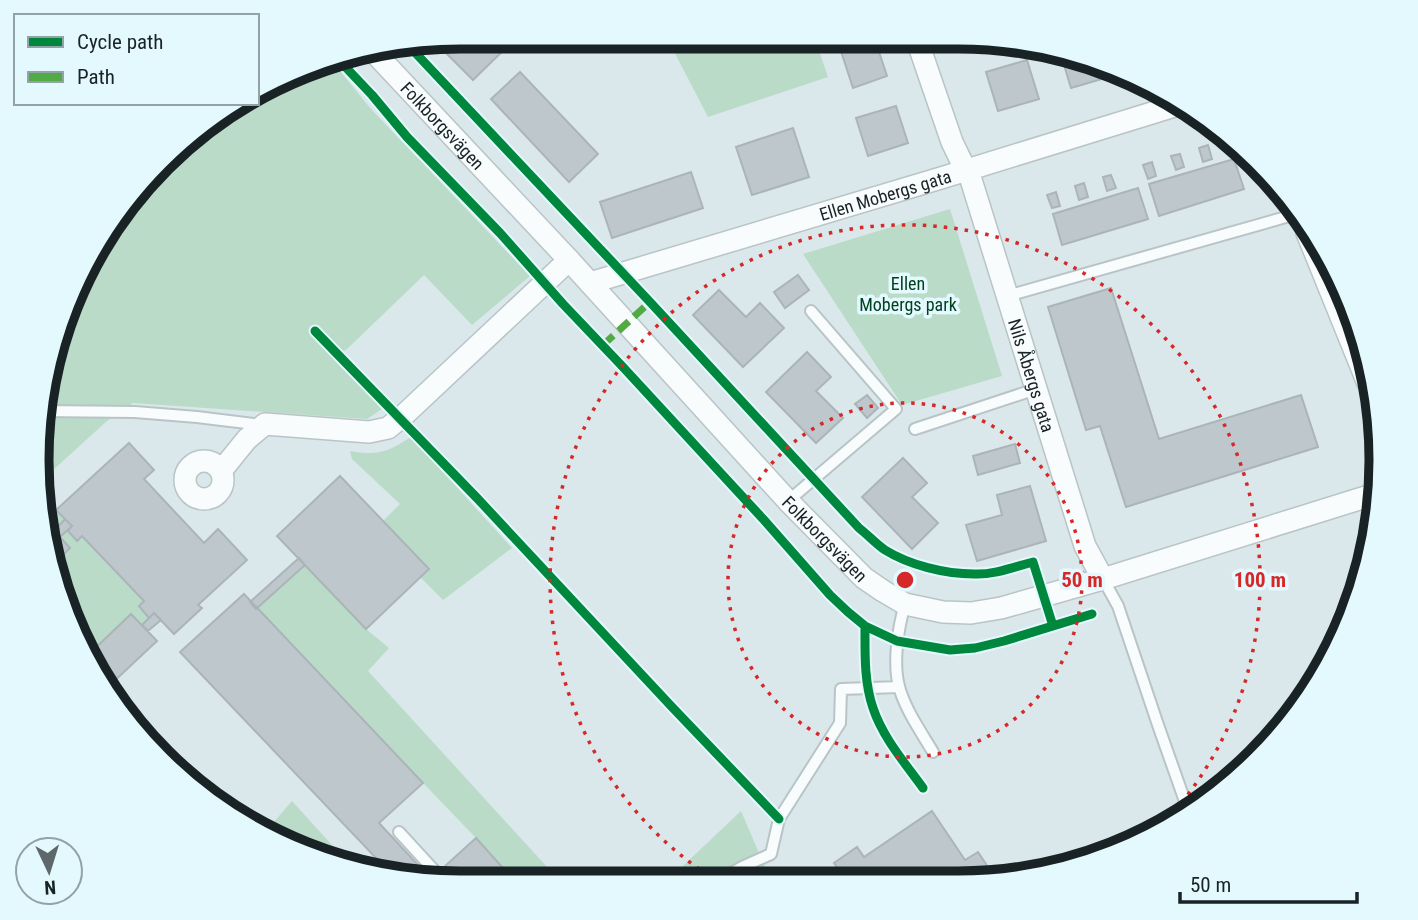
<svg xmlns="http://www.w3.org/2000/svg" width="1418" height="920" font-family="'Roboto Condensed',sans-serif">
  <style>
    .green { fill: #b9dbc8 }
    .building { fill: #bec8cc; stroke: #abb4b8; stroke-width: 2 }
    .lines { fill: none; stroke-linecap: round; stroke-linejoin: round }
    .service-casing { stroke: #b9c4c7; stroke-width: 14 }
    .minor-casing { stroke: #b9c4c7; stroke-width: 24 }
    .service { stroke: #f9fcfc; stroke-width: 10 }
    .minor { stroke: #f9fcfc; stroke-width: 21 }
    .quiet { stroke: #52aa44; stroke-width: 7; stroke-dasharray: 14 7; stroke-linecap: butt }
    .cycleway-casing { stroke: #e3f9fe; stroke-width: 13 }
    .cycleway { stroke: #00873e; stroke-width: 9 }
    .ring { fill: none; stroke: #d62828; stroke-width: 3.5; stroke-dasharray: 3.5 7 }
    .labels { text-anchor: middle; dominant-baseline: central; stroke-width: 7; stroke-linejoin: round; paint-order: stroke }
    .street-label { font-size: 18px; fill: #192325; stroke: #e3f9fe }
    .park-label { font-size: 18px; fill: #00411f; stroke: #e3f9fe }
    .rim { fill: none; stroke: #192325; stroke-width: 9 }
    .centre { fill: #d62828; stroke: #e3f9fe; stroke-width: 3.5 }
    .ring-label { font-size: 21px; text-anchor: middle; font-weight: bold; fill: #d62828; stroke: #e3f9fe; stroke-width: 7; stroke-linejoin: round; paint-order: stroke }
  </style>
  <rect width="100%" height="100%" fill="#dae8eb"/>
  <path class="green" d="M667,38l148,1 13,38 -120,40z
    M322,60l19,12 29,36 160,168 -58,49 -48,-50 -78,75 -15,6 51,53 -15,10 -234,-16 -26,18 -65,59 -4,-47 21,-109 65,-122 101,-94 10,-5h22v-11z
    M950,209l52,167 -100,29 -99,-151z
    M411,437l101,111 -69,52 -23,-23 -37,-56 17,-17 -48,-45 -2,-8c29,5 37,1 61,-14z
    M44,492l21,27 -11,12 -7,-8z
    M68,531l9,10 5,-5 62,65 -5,5 10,12 -7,7 -11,-11 -44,42 -36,-87v-2l19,-19 -10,-11z
    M305,565l61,64 23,19 -21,23 191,209h-57l9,-11 -9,-2 -26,-29 -220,-229z
    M292,801l58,64 -52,-14 -32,-20z
    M741,811l30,70h-104z"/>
  <path class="building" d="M461,37h56l-44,43 -28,-28z
    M855,39l20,1 12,36 -34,12 -14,-43z
    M1061,55l49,15 2,6 -41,12z
    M1027,60l12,39 -41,12 -12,-39z
    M520,72l78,82 -29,28 -78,-83z
    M896,106l12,37 -40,13 -12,-38z
    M793,128l16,49 -57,18 -16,-48z
    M1208,145l4,14 -9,3 -4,-14z
    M1180,154l4,13 -8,3 -5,-14z
    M1234,159l10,30 -85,27 -10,-32z
    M1152,162l4,14 -8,3 -5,-14z
    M691,172l12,36 -91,30 -12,-36z
    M1111,175l5,13 -9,3 -4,-14z
    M1084,183l4,14 -9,3 -4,-14z
    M1138,188l10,31 -86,26 -9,-31z
    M1056,192l4,14 -8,2 -5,-13z
    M798,275l11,15 -24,18 -11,-16z
    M1111,288l48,151 142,-44 17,52 -192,60 -26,-81 -14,4 -38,-123z
    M719,290l27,27 14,-14 24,25 -41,39 -50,-52z
    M807,352l24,25 -15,14 27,27 -27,25 -50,-51z
    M867,395l11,13 -11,10 -12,-14z
    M129,443l25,27 -10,9 60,64 14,-14 29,31 -49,45 4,3 -28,26 -20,-21 -5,5 -10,-12 5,-5 -62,-65 -5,5 -9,-10 4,-5 -16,-16z
    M1015,444l5,19 -42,12 -5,-19z
    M903,458l24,25 -15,14 26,26 -26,26 -50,-52z
    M340,476l89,93 -63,60 -89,-93z
    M1030,486l16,55 -69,20 -11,-36 36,-10 -5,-20z
    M65,519l7,7 -12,11 -6,-6z
    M47,523l23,25 -19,19z
    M299,558l6,7 -49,44 -6,-7z
    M244,594l179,189 -44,40 53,57h-27l-12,-4 -213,-224z
    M154,613l7,7 -13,11 -6,-6z
    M131,614l26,27 -47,44 5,5 -4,3 -17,-21 -7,-16z
    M932,811l33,49 13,-8 18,27 -11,3h-138l-13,-19 23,-16 7,10z
    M476,838l26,29 -15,13h-31l-12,-13z"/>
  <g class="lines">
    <g class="service-casing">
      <path id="service" d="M1007,296l286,-81
        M42,411l93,1 62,5 65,8
        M915,429l121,-40
        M788,501l108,-92 -85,-98
        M1103,579l15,27 40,119 29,82
        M905,604c-7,24 -13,61 -5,86 7,22 21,42 33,62
        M399,832l44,48
        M718,881l24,-14 29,-13 8,-35 61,-96 1,-34 58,-2"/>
    </g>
    <g class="minor-casing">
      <g id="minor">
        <path d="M917,40l35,102 14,29"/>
        <path id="s1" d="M373,51l196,209 219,241 76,77 19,13 22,13 38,8 28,1 30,-5 102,-29 269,-84"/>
        <path id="s2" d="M968,170l117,376 18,33"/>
        <path d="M1307,233l60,148"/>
        <path id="s3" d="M590,283l351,-105 240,-74"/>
        <circle cx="204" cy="480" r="19"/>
        <path d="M221,471l26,-32 18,-15 104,8 19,-4 16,-13 165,-155"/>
      </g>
    </g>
    <use href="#service" class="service"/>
    <use href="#minor" class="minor"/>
    <path class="quiet" d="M603,345l47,-43"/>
    <g class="cycleway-casing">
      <path id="cycleway" d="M408,45l242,257 209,226c9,7 17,16 26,22 24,15 60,24 89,24 19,1 40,-7 59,-12l20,64
        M336,57l36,38 35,42 93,96 63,71 59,62 142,154 66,75 18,17 17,14 32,15 53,9 25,-2 29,-7 88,-27
        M315,331l162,167 195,209 107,112
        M865,626c0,27 -1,56 8,82 10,30 32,55 50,80"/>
    </g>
    <use href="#cycleway" class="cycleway"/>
  </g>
  <g class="ring">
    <circle cx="905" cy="580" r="177"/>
    <path d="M717 881A355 355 0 1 1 1156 831"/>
  </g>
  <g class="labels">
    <g class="street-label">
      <text stroke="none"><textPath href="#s1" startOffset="102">Folkborgsvägen</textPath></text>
      <text stroke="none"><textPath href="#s3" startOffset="308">Ellen Mobergs gata</textPath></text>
      <text stroke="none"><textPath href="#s2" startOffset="215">Nils Åbergs gata</textPath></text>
      <text stroke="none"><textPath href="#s1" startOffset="665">Folkborgsvägen</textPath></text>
    </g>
    <g class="park-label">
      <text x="908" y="283">Ellen<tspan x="908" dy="21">Mobergs park</tspan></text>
    </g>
  </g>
  <path d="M0 0H1418V920H0ZM460 49H958A411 411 0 0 1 1369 460V460A411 411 0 0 1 958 871H460A411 411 0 0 1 49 460V460A411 411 0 0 1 460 49Z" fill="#e3f9fe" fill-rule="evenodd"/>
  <path class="rim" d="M460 49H958A411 411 0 0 1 1369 460V460A411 411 0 0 1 958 871H460A411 411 0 0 1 49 460V460A411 411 0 0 1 460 49Z"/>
  <circle cx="905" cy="580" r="10" class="centre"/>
  <g class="ring-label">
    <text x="1082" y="587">50 m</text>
    <text x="1260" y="587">100 m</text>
  </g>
  <rect x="14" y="14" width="245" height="91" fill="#e3f9fe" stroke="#92a3a7" stroke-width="2"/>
  <rect x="28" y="37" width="35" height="10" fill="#00873e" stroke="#92a3a7" stroke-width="2"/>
  <text x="77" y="49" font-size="21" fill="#192325">Cycle path</text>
  <rect x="28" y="72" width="35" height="10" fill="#52aa44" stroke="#92a3a7" stroke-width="2"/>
  <text x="77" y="84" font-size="21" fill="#192325">Path</text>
  <g transform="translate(49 871) rotate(176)"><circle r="33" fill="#e3f9fe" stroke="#92a3a7" stroke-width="2"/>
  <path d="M0-5L12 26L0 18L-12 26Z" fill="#5d686a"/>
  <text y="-10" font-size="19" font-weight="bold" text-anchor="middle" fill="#192325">N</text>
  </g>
  <path d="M1180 892v10h177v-10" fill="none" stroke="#192325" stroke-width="3.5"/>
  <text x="1190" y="892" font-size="21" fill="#192325" stroke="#e3f9fe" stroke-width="5" paint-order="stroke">50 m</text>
</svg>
